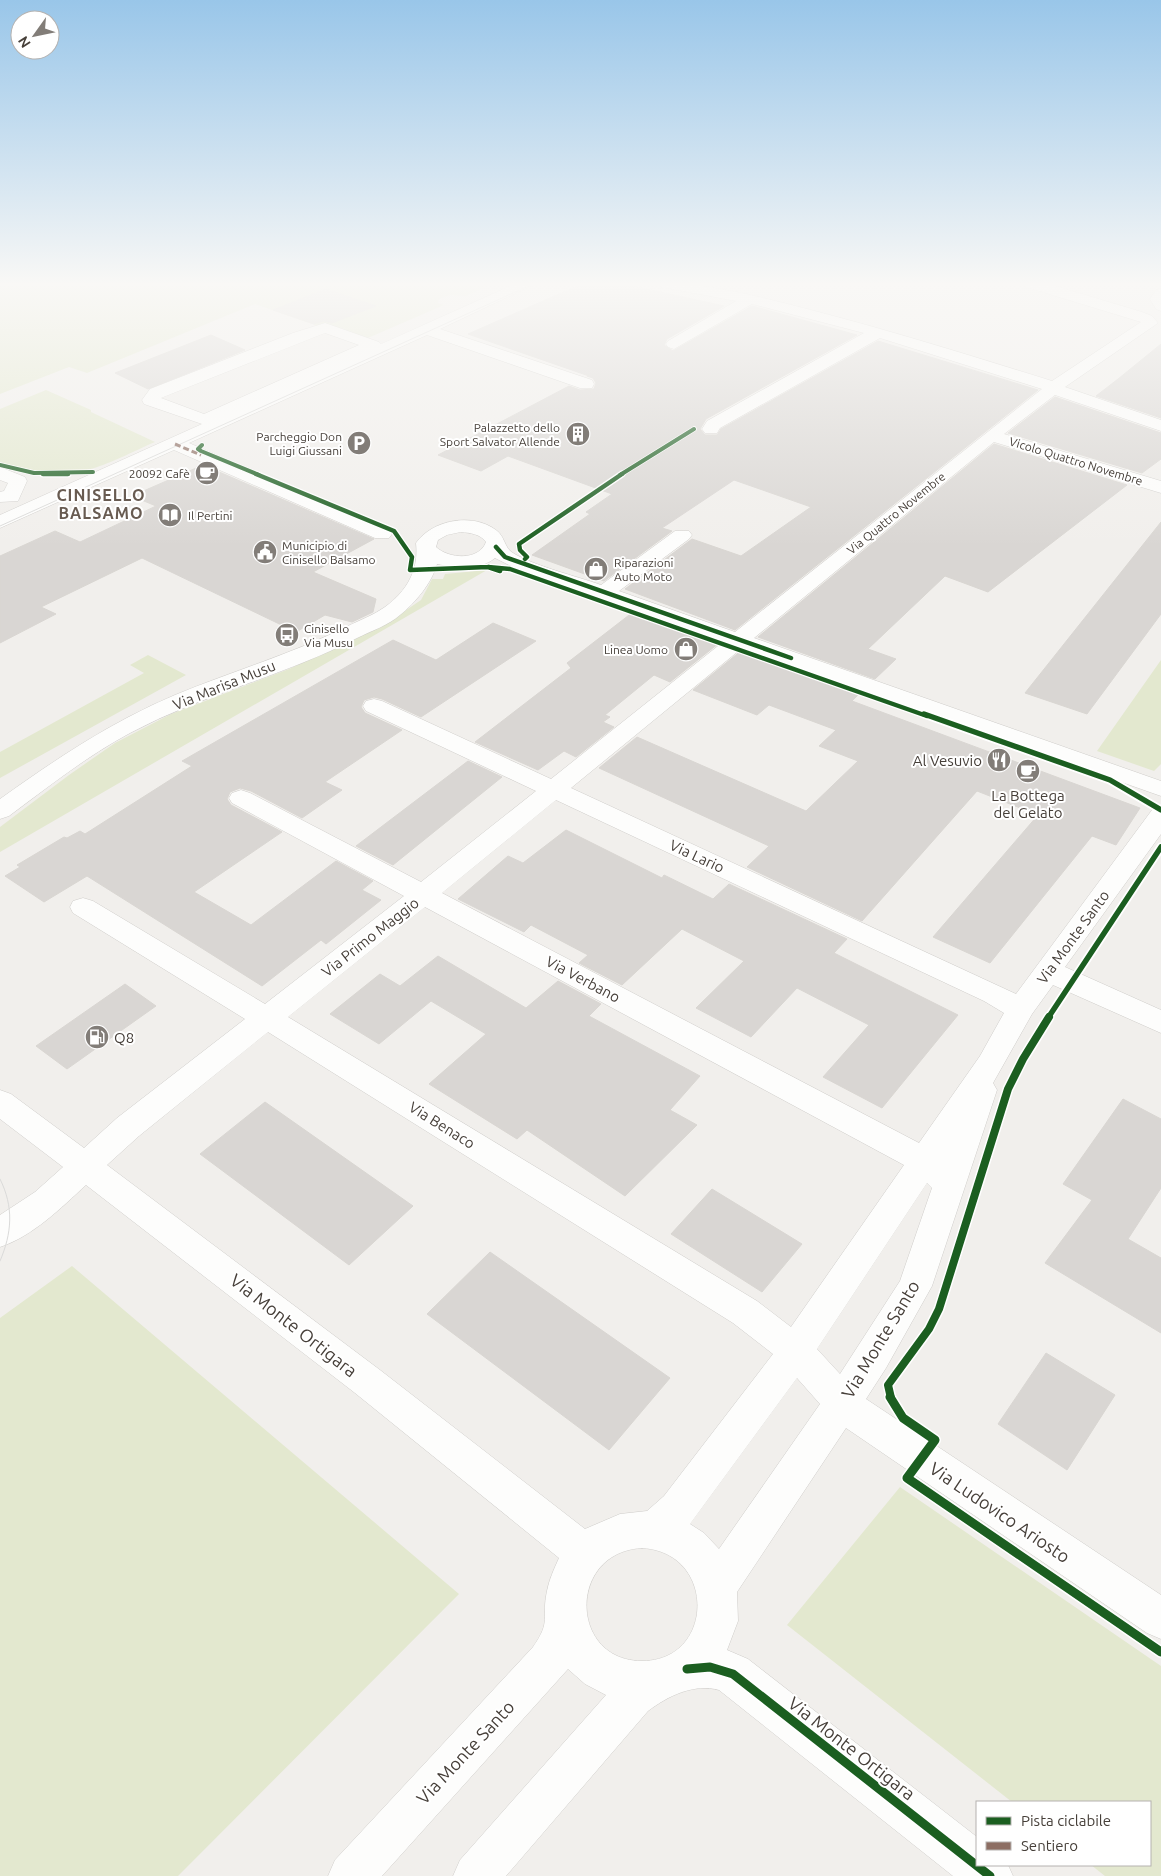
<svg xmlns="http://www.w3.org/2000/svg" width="1161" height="1876" font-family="Ubuntu,sans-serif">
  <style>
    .green { fill: #e3e8cf }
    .building { fill: #d9d6d3; stroke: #d9d6d2 }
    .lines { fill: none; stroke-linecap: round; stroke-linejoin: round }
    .street-casing { stroke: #cfcdca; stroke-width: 1 }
    .street { fill: #fdfdfc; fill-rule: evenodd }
    .tram { stroke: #dadad9; stroke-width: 1 }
    .quiet { stroke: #8d6e63; stroke-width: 3; stroke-dasharray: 6 3; stroke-linecap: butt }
    .cycleway-far4-casing { stroke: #fff; stroke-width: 5.5 }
    .cycleway-far3-casing { stroke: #fff; stroke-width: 7 }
    .cycleway-far2-casing { stroke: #fff; stroke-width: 9 }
    .cycleway-far1-casing { stroke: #fff; stroke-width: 11 }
    .cycleway-casing { stroke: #fff; stroke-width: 12 }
    .cycleway-far4 { stroke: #1b5e20; stroke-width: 4 }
    .cycleway-far3 { stroke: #1b5e20; stroke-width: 4.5 }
    .cycleway-far2 { stroke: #1b5e20; stroke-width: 5.5 }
    .cycleway-far1 { stroke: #1b5e20; stroke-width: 8 }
    .cycleway { stroke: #1b5e20; stroke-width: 9 }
    .labels { text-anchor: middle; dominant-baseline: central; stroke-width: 4; stroke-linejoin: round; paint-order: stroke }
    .far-poi-label { font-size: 12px; fill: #463f39; stroke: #fff; text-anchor: end }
    .far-street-label { font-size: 12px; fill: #463f39; stroke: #fff }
    .street-label { font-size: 15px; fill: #463f39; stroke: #fff }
    .poi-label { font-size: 15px; fill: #463f39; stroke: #fff; text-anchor: end }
    .far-district-label { font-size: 16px; font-weight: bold; letter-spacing: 1px; fill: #685b51; stroke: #fff }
    .near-street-label { font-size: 18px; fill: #463f39; stroke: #fff }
  </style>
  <rect width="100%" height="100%" fill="#f1efec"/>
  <path class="green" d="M0,283h496l-31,13 -15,-1 -11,4 -1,4 6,2 -83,36 -106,-37 -168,69 -18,-6 -69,27z
    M46,390l45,20v2l64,30c-19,8 -49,24 -68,28 -26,4 -63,4 -87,-8v-53z
    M487,570l-487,282v-25l69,-52 46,-32 56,-29 118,-45 98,-46 34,-23 11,-21h11l2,-5z
    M148,655l38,20 -186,103v-26l144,-79 -14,-8z
    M1161,660v104l-7,7 -57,-20z
    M72,1266l387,328 -281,282h-178v-558z
    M900,1487l261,179v210h-56l-14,-11h59v-63h-138l-225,-177z"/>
  <path class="building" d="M584,283h35l105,23 -57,33 -3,6 9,6 79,-45 105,29 -151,84 -6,10 5,6h12l4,-6 157,-88 160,49 -303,240 -110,-41 67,-50 49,17 70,-49 -77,-27 -72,48 10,3 -68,50 -72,-26 58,-41 -4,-2 26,-18 -104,-38 -27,15 -43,-16 131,-69 11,4 14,-1 2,-6 -3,-5 -6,-2h2l-121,-42z
    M326,289l50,17 -44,17 -8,-2 -10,3 -41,-14z
    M211,335l34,15 -97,39 -33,-16z
    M1161,344v74l-65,-22 22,-17z
    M1055,397l106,36v26l-19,14 -134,-40z
    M994,444l133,41 -139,107 -43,-16 -77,73 28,10 -21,20 -117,-42z
    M203,465l171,74 -61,33 63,27 -3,13 -21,10 -27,-7 -29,17 -154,-74 -101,49 15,7 -56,29v-87l55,-25 25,11 76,-36 -24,-10z
    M1161,522v92l-74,100 -62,-21z
    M633,612l86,31 -49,39 -16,-7 -49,40 5,2 -7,5 11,5 -38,30 -12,-6 -26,19 -63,-28 96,-74 -4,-5z
    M493,623l43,18 -115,76 -39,-18 -8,-2 -10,3 -3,7 4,6 37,17 -77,52 17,8 -40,28 -51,-27 -11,-3 -10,4 -3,7 4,6 51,27 -88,60 57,33 85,-64 37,20 -11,9 19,10 -55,44 -5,-4 -59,46 -175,-110 -43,26 -39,-26 15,-9 -3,-2 47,-28 3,1 13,-7 5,3 107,-68 -10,-5 211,-121 43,20z
    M742,650l119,42 -9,9 288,107 -24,37 -24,-9 -102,127 -57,-26 105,-122 -61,-24 -115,130 -115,-54 22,-21 -170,-78 38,-31 169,74 52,-50 -39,-15 17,-16 -67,-25 -12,10 -64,-25z
    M468,761l34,16 -109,88 -37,-19z
    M566,830l96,48 2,-3 49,24 16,-15 118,55 -13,14 124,62 -76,93 -59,-31 46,-52 -72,-37 -46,49 -55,-29 48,-47 -62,-32 -60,56 -43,-22 9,-8 -57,-30 -7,7 -66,-33 50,-43 15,7z
    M438,956l88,52 32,-27 43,23 -12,12 111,60 -30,34 27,15 -72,71 -98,-66 -10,9 -88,-55 57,-50 -55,-33 -52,43 -49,-30 50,-40 20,12z
    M125,984l31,22 -89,63 -31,-23z
    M1123,1099l38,20v69l-33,51 33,19v75l-116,-70 47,-63 -29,-16z
    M265,1102l148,104 -64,59 -149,-111z
    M712,1189l90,55 -40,48 -91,-58z
    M490,1252l180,126 -61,72 -182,-136z
    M1046,1353l69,42 -48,75 -69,-46z"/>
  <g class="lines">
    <g class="street-casing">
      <path id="street" d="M517,283h20l-97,46 152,51 2,4 -2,4h-12l-153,-53 -238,108 200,87 3,4 -3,4h-14l-201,-88 -174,78v-13l202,-91 -58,-20 -2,-4 8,-11 143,-56 32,-10 54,19 2,2zM325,333l34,12 -155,69 -43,-16z
        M655,283c54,0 105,14 156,27 81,21 161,46 241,71l89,-59 -118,-36 -2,-3h24l97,29 10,4 6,7 -93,64 96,33v11l-106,-36 -51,39 157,47v12l-167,-51 -240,196 407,143v15l-419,-148 -171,140 445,206 136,-184 9,-2v26l-96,133 96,43v23l-108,-48 -21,29 -39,69 4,7 -65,196 -46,82 -20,31 295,196v44l-14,-6 -301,-205 -109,164 1,29 -11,29 21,9 229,178v28h31l5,11h-60l-234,-186c-25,-7 -51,6 -71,21l-142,165h-53l7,-16 146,-165 -21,-11 -17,-15 -186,207h-54l7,-16 198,-213c19,-27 8,-28 14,-56 2,-11 7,-22 12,-33l-204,-165 -269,-208c-25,23 -53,51 -86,62v-32l35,-23 28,-25 -63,-48v-29l11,4 73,54 33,-30 128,-99 -172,-106 -3,-6 3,-6 10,-3 10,3 172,103 139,-108 -172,-93 -3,-5 3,-5 9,-3 9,3 171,89 115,-91 -170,-80 -3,-5 3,-5 8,-2 8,2 169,78 172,-137 -210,-75 -18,-9c-16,13 -39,10 -58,6 -5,19 -22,39 -37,51 -11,10 -29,16 -43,23 -73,38 -154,56 -227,95 -43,23 -82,54 -121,83l-9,3v-20c56,-40 111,-77 175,-104 58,-24 117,-41 173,-69 12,-6 26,-11 37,-19 22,-16 34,-37 31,-64 16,-23 56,-31 80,-13 9,6 8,18 17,23 21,13 63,23 88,32l74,-54h14l3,4 -3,4 -70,52 116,41 307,-243 -162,-51 -160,90 -3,5h-12l-3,-4 5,-8 157,-88 -112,-29 -78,45 -6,-2 -2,-3 2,-3 68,-40 -74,-14zM461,532c10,1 19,2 25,10 -7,19 -37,17 -50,5l2,-7 9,-5zM556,800l428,201 20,12 -24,43 -61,87 -477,-250zM425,907l479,258 -113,162 -34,-26 -469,-284zM268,1032l465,291 40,31 -109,142 -17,15 -27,3 -35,15 -205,-159 -273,-205 32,-29zM927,1183l5,5 -32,93 -60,93 -23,-25zM797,1378l23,26 -101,145 -15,-16 -14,-9zM642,1548c75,4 73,113 0,113 -73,0 -75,-109 0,-113z
        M1161,289v22l-5,-2 -6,-10 6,-9z
        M0,467l25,10 2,4 -9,20 -18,1v-10l4,-1 4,-8 -8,-3z"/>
    </g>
    <use href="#street" class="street"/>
    <path class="tram" d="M0,526l535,-243
      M0,1179c14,28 12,54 0,82"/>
    <path class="quiet" d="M175,444l26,11"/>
    <g class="cycleway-far4-casing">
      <path id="cycleway-far4" d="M202,445l-4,4 3,2 58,24
        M0,465l34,8 59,-1
        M620,475l74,-46"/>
    </g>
    <g class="cycleway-far3-casing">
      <path id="cycleway-far3" d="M43,474h25
        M256,474l138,57 18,26 -2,13 78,-3
        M496,547l9,10 286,101
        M525,559l2,-2 -7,-7 -1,-6 103,-70
        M500,571l-12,-4 22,2 417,147"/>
    </g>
    <g class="cycleway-far2-casing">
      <path id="cycleway-far2" d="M924,714l186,66 51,30
        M1048,1018l113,-171"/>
    </g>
    <g class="cycleway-far1-casing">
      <path id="cycleway-far1" d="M891,1398l-3,-13 41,-56 10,-20 69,-220 15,-30 26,-42"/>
    </g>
    <g class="cycleway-casing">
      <path id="cycleway" d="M890,1397l13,21 32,22 -28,38 254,174
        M687,1669l23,-2 23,7 257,202"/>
    </g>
    <use href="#cycleway-far4" class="cycleway-far4"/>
    <use href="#cycleway-far3" class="cycleway-far3"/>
    <use href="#cycleway-far2" class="cycleway-far2"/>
    <use href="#cycleway-far1" class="cycleway-far1"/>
    <use href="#cycleway" class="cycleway"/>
  </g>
  <linearGradient id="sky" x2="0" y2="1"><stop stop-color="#99c6e9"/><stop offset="0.52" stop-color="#f9f8f6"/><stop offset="1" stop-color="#f9f8f6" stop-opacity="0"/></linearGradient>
  <rect width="1161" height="546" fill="url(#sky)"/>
  <defs>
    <g id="building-disc" transform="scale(1.25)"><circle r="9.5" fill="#827d78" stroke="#fff"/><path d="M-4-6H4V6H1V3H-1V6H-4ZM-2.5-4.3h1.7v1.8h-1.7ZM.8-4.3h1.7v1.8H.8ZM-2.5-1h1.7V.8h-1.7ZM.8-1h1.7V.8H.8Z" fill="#fff"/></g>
    <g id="parking-disc" transform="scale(1.25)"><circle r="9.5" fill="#827d78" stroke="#fff"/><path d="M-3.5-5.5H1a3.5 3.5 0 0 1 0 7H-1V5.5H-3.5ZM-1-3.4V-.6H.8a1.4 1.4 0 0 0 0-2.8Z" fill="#fff"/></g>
    <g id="cafe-disc" transform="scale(1.25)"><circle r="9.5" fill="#827d78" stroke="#fff"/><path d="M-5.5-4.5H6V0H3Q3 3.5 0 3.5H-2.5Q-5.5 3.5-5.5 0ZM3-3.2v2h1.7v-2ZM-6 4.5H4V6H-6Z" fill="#fff"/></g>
    <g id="library-disc" transform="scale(1.25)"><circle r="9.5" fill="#827d78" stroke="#fff"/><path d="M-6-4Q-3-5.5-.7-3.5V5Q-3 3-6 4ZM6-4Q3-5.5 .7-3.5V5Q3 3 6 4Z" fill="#fff"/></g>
    <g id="civic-disc" transform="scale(1.25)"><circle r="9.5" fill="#827d78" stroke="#fff"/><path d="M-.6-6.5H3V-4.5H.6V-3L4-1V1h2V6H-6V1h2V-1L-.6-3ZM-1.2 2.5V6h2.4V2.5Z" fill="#fff"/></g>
    <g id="shop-disc" transform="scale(1.25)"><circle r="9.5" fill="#827d78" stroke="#fff"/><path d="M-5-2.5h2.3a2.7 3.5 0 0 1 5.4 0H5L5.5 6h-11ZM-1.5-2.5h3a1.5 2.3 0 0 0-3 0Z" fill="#fff"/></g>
    <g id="bus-disc" transform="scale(1.25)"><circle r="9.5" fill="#827d78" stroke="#fff"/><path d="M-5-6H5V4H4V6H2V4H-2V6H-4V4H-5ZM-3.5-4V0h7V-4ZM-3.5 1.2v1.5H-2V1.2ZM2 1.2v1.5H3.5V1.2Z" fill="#fff"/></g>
    <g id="restaurant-disc" transform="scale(1.25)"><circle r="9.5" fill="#827d78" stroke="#fff"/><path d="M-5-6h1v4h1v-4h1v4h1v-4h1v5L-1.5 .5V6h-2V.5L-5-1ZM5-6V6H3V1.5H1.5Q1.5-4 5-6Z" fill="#fff"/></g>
    <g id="fuel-disc" transform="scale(1.25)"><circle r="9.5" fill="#827d78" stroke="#fff"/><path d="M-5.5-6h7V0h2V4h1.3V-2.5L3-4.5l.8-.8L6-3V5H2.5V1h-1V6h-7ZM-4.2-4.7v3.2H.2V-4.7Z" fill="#fff"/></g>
  </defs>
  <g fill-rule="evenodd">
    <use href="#building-disc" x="578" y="434"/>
    <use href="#parking-disc" x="359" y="443"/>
    <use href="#cafe-disc" x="207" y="473"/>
    <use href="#library-disc" x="170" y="515"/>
    <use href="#civic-disc" x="265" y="552"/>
    <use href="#shop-disc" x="596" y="569"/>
    <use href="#bus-disc" x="287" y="635"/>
    <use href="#shop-disc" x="686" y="649"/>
    <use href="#restaurant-disc" x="999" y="760"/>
    <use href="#cafe-disc" x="1028" y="771"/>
    <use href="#fuel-disc" x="97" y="1037"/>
  </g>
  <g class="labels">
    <g class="far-poi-label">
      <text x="560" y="427">Palazzetto dello<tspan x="560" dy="14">Sport Salvator Allende</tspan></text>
      <text x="342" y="436">Parcheggio Don<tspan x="342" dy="14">Luigi Giussani</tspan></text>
      <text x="190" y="473">20092 Cafè</text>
      <text x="188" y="515" text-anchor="start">Il Pertini</text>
      <text x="282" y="545" text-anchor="start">Municipio di<tspan x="282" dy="14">Cinisello Balsamo</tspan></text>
      <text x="614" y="562" text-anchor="start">Riparazioni<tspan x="614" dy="14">Auto Moto</tspan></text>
      <text x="304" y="628" text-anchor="start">Cinisello<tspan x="304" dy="14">Via Musu</tspan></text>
      <text x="668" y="649">Linea Uomo</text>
    </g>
    <g class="far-street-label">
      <text transform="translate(1076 461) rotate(17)">Vicolo Quattro Novembre</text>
      <text transform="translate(896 513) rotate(-39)">Via Quattro Novembre</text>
    </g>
    <g class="street-label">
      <text transform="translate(224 685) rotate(-22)">Via Marisa Musu</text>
      <text transform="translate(697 856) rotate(25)">Via Lario</text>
      <text transform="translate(370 937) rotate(-38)">Via Primo Maggio</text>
      <text transform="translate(1073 937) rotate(-54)">Via Monte Santo</text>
      <text transform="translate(583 979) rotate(28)">Via Verbano</text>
      <text transform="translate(442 1125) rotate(32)">Via Benaco</text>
    </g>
    <g class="poi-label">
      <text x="982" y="760">Al Vesuvio</text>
      <text x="1028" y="795" text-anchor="middle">La Bottega<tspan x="1028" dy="17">del Gelato</tspan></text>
      <text x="114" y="1037" text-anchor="start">Q8</text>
    </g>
    <g class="far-district-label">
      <text x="101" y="495">CINISELLO<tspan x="101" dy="18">BALSAMO</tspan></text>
    </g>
    <g class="near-street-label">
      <text transform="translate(294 1325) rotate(38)">Via Monte Ortigara</text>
      <text transform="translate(880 1339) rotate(-59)">Via Monte Santo</text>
      <text transform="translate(1000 1512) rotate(34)">Via Ludovico Ariosto</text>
      <text transform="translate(852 1748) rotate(38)">Via Monte Ortigara</text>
      <text transform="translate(465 1752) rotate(-47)">Via Monte Santo</text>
    </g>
  </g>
  <rect x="976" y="1801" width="175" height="65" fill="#ffffff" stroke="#b5b2b0"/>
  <rect x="986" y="1817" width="25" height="8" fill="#1b5e20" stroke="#b5b2b0"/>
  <text x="1021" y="1826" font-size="15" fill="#463f39">Pista ciclabile</text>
  <rect x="986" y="1842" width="25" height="8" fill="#8d6e63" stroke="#b5b2b0"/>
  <text x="1021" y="1851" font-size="15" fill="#463f39">Sentiero</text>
  <g transform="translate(35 35) rotate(237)"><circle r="24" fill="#ffffff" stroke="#b5b2b0"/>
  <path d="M0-4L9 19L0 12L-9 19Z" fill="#827d78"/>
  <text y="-8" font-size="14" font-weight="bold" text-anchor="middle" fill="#463f39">N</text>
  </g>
</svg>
